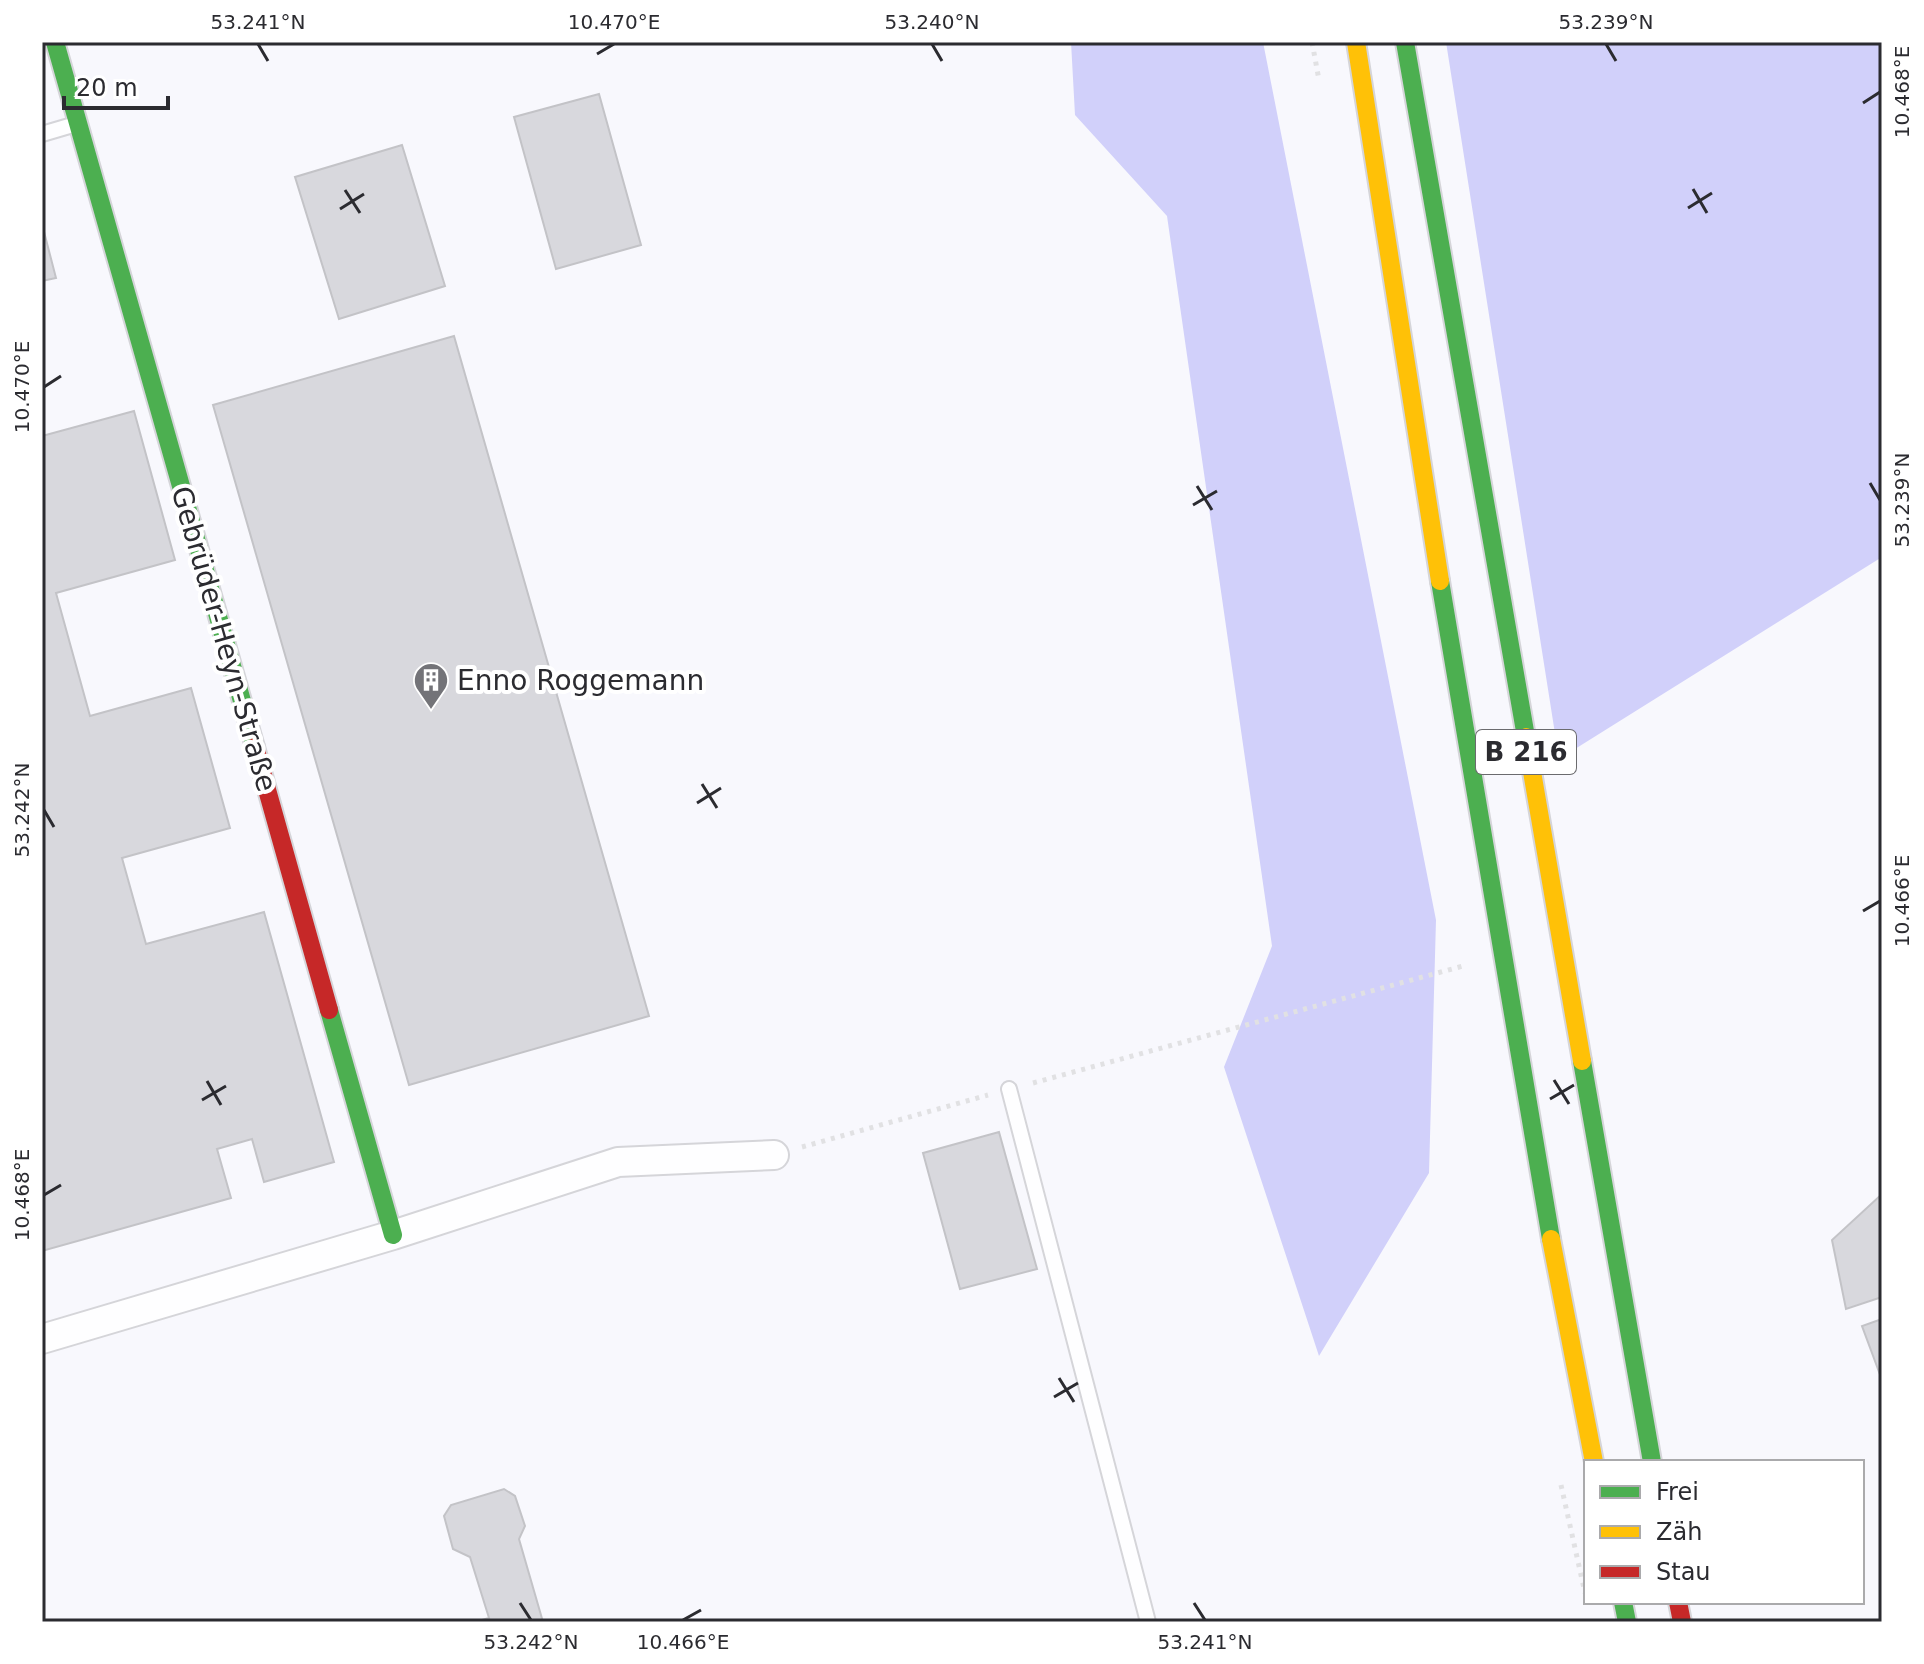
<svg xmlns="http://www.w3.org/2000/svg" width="1924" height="1664" font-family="'DejaVu Sans',sans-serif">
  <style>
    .forest { fill: #d1d0fa }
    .building { fill: #d8d8dd; stroke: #c3c3c7; stroke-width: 2 }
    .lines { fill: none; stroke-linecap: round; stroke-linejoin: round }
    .lane-casing { stroke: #d5d5d9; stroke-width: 18 }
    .street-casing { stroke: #d5d5d9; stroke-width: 32 }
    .fast-casing { stroke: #d5d5d9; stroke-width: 22 }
    .slow-casing { stroke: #d5d5d9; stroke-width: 22 }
    .jam-casing { stroke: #d5d5d9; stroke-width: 22 }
    .path { stroke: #e1e1e3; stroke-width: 5; stroke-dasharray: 4 6; stroke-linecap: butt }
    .lane { stroke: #fefeff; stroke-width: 14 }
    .street { stroke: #fefeff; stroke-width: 28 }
    .fast { stroke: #4caf50; stroke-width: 18 }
    .slow { stroke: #ffc107; stroke-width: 18 }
    .jam { stroke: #c62828; stroke-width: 18 }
    .ticks { fill: none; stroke: #2b2b30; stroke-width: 3 }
    .labels { text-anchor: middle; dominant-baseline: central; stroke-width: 8; stroke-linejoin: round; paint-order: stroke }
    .shield { fill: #fff; stroke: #6b6b6e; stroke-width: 2 }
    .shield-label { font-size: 26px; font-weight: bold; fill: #2b2b30 }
    .street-label { font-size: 28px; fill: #2b2b30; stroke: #fff }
    .poi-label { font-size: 28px; fill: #2b2b30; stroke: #fff; text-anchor: start }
    .neatline { fill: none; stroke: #2b2b30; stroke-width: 3 }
    .ticks-label { font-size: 20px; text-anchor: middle; fill: #2b2b30 }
  </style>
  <rect width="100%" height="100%" fill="#f8f8fd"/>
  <path class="forest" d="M1071,42h192l173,878 -7,253 -110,183 -95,-289 48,-121 -105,-730 -92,-101z
    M1446,42h436v515l-323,202z"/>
  <path class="building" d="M599,94l42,151 -85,24 -42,-152z
    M402,145l43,141 -106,33 -44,-142z
    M42,224l14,54 -14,3z
    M454,336l195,680 -240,69 -196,-680z
    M134,411l41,149 -119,33 34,123 101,-28 39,140 -108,30 24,86 118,-32 70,250 -70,20 -12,-43 -35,10 14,49 -189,53v-815z
    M999,1132l38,137 -77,20 -37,-136z
    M1882,1194v103l-36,12 -14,-69z
    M1882,1319v61l-20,-54z
    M504,1489l11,7 10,30 -6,13 24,83h-68l14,-4 -19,-61 -17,-8 -9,-33 7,-11z"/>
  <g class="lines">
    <g class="lane-casing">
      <path id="lane" d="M42,134l34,-10
        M1009,1089l139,533"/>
    </g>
    <g class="street-casing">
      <path id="street" d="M42,1339l351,-104 225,-73 156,-7"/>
    </g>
    <g class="fast-casing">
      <path id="fast" d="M55,42l200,705
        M1405,42l121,695
        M1440,581l111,658
        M329,1010l64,225
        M1582,1061l70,401
        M1623,1602l4,20"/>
    </g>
    <g class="slow-casing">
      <path id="slow" d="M1356,42l84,539
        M1526,737l56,324
        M1551,1239l43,223"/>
    </g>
    <g class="jam-casing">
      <path id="jam" d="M255,747l74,263
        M1678,1602l4,20"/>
    </g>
    <path class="path" d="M1312,42l7,38
      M1033,1083l430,-117
      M802,1147l186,-52
      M1561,1485l24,108"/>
    <use href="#lane" class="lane"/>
    <use href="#street" class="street"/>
    <use href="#fast" class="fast"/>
    <use href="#slow" class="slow"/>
    <use href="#jam" class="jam"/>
  </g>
  <path class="ticks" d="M258,44l10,17M932,44l10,17M1606,44l10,17M597,54l17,-10M1863,103l17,-11M1693,189l14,24M345,190l15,23M1688,208l24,-15M340,209l24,-15M44,387l17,-11M1870,483l10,17M1197,486l15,24M1193,505l24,-14M702,784l15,24M697,803l24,-15M44,810l10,17M1863,911l17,-10M1554,1080l15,24M207,1081l14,24M1550,1099l24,-14M202,1100l24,-14M44,1195l17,-10M1059,1378l15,24M1054,1397l24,-14M520,1603l11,17M1194,1603l11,17M683,1620l18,-10"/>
  <defs>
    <g id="building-pin" transform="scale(1.8)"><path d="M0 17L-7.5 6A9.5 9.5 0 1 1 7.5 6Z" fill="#737378" stroke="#fff"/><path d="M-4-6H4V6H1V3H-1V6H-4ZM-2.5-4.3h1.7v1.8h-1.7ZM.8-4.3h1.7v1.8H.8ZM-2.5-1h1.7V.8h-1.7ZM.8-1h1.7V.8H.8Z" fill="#fff"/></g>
  </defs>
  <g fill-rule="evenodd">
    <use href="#building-pin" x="431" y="680"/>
  </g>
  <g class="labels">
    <rect class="shield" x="1476" y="730" width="100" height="44" rx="6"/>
    <g class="shield-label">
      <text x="1526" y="752">B 216</text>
    </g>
    <g class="street-label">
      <text transform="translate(224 639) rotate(74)">Gebrüder-Heyn-Straße</text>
    </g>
    <g class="poi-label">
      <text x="457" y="680">Enno Roggemann</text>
    </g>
  </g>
  <rect width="1924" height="1664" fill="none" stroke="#ffffff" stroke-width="88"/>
  <rect x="1584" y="1460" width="280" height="144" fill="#ffffff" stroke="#aaaaac" stroke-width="2"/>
  <rect x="1600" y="1486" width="40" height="12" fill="#4caf50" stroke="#aaaaac" stroke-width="2"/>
  <text x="1656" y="1500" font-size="24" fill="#2b2b30">Frei</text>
  <rect x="1600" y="1526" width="40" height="12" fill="#ffc107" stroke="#aaaaac" stroke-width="2"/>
  <text x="1656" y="1540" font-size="24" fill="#2b2b30">Zäh</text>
  <rect x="1600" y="1566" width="40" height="12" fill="#c62828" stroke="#aaaaac" stroke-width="2"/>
  <text x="1656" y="1580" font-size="24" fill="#2b2b30">Stau</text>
  <path d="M64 96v12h104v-12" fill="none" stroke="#2b2b30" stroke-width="4"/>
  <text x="76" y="96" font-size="24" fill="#2b2b30" stroke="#ffffff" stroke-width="6" paint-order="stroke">20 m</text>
  <rect x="44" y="44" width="1836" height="1576" class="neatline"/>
  <g class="ticks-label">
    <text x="258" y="29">53.241°N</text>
    <text x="614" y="29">10.470°E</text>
    <text x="932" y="29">53.240°N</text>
    <text x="1606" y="29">53.239°N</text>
    <text transform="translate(1902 92) rotate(-90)" y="7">10.468°E</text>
    <text transform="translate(22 387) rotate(-90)" y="7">10.470°E</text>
    <text transform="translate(1902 500) rotate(-90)" y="7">53.239°N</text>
    <text transform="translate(22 810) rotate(-90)" y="7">53.242°N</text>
    <text transform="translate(1902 901) rotate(-90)" y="7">10.466°E</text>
    <text transform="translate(22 1195) rotate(-90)" y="7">10.468°E</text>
    <text x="531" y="1649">53.242°N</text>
    <text x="683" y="1649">10.466°E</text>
    <text x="1205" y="1649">53.241°N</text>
  </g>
</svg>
